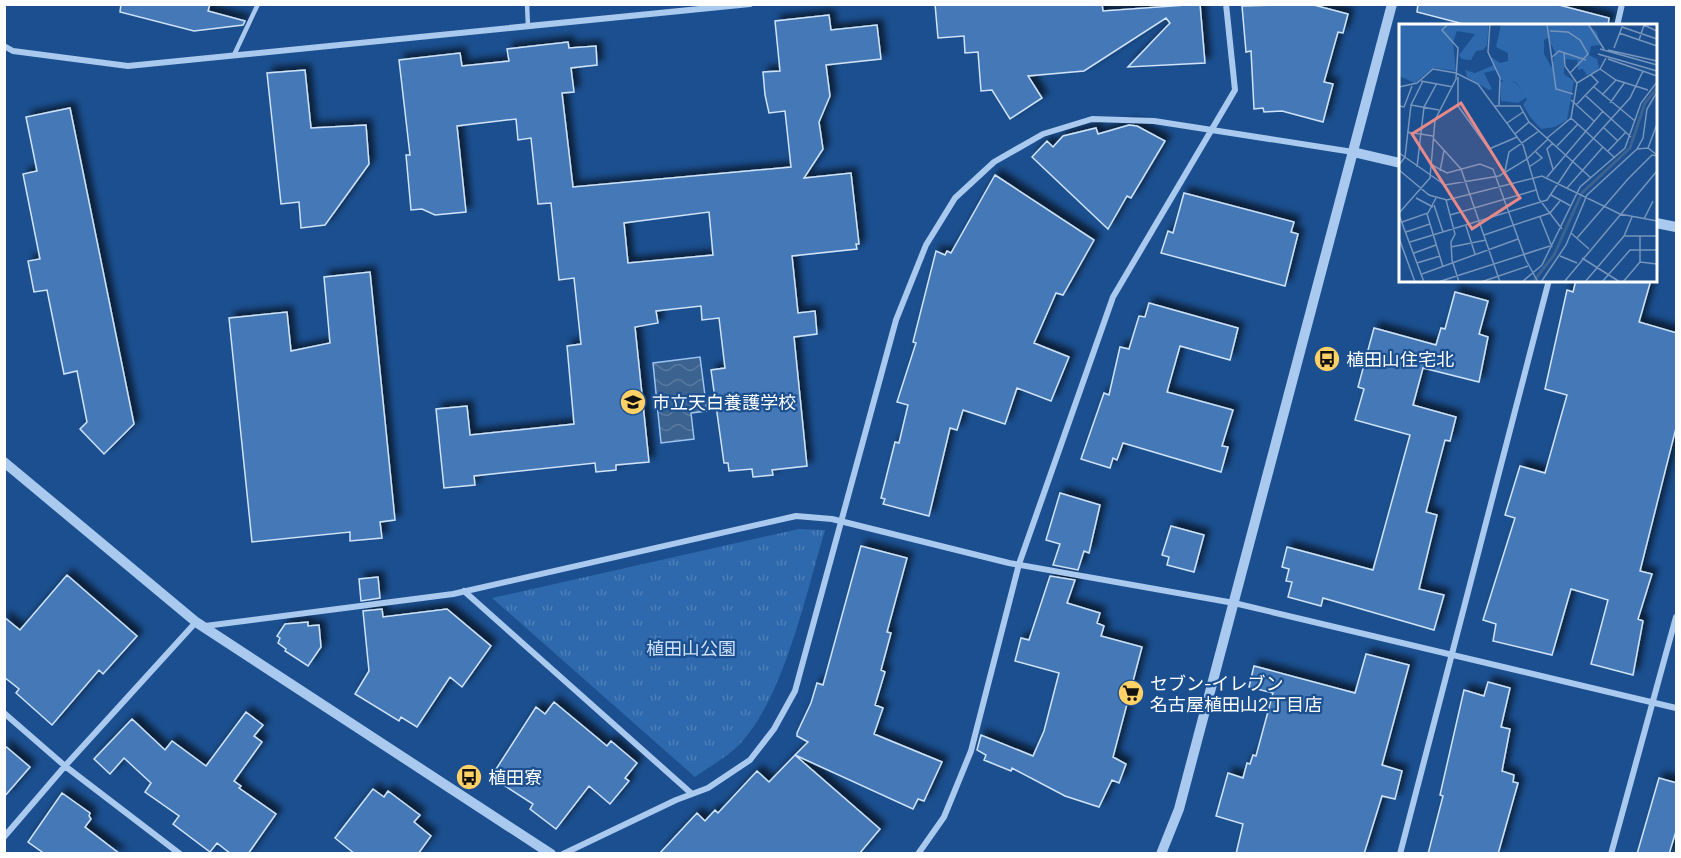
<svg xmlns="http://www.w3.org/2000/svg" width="1681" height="858" font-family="Manrope,'Noto Sans JP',sans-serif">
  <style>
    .grass { fill: url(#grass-tufts) }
    .water { fill: url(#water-waves); stroke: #9cc4f0; stroke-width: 1.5 }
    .building { fill: #4478b7; stroke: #cfe3fa; stroke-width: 1.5; fill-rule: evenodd; filter: url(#shadow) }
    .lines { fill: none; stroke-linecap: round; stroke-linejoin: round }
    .service { stroke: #a9c9ee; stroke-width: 4.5 }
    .minor { stroke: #a9c9ee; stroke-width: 6 }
    .tertiary { stroke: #a9c9ee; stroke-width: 10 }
    .labels { text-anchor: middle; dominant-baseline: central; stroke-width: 4.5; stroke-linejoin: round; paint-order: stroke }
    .poi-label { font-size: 18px; fill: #fff; stroke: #1b4f8f; text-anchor: start }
    .park-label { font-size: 18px; fill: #cfe3fa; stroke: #1b4f8f }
    .inset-river { fill: none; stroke: #3c6290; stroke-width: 3 }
    .inset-road { fill: none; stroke: #7695bc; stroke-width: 1.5 }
    .view { fill: #e88989; fill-opacity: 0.15; stroke: #e88989; stroke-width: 3 }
    .inset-edge { fill: none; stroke: #fff; stroke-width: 3 }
  </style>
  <defs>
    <pattern id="grass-tufts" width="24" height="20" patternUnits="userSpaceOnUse" patternTransform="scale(1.5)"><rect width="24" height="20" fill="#2e69ad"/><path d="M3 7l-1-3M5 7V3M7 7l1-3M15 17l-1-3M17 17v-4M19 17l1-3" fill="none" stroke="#4d80b9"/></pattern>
    <pattern id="water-waves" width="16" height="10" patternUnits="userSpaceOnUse" patternTransform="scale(1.5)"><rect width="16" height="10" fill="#3c6290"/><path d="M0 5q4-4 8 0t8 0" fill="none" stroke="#597aa1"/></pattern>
    <filter id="shadow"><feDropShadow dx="5.5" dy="-5.5" stdDeviation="3" flood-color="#0009"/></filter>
  </defs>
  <rect width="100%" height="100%" fill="#1b4f8f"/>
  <path class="grass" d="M799,529l26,1c-19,63 -41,168 -86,215 -12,12 -30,22 -44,32l-203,-179z"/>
  <path class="water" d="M700,357l7,54 -16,2 3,26 -33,4 -8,-80z"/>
  <path class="building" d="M121,4h89l-2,7 37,10 -2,4 -49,6 -74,-19z
    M935,4h167l1,7 97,-7 5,59 -77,4 42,-44 -4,-5 -82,53 -56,5 14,22 -32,21 -18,-29 -11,1 -3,-39 -13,1 -1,-17 -26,2z
    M1310,4l38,10 -5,19 -5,-1 -14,50 9,2 -10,38 -41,-11 -18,1 -1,-4 -9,1 -3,-58 -5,1 -4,-46z
    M1418,4h137l54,14 -1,8h-137l-54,-14z
    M829,15l2,15 46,-5 4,34 -55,6 4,31 -11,26 4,27 -19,29 47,-5 8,71h-3l1,5 -65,7 6,57 17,-2 2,23 -23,3 13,129 -35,4 1,5 -20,2 -1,-8 -23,2 -1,-8h-4l-13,-93 14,-2 -6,-50 -17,2 -1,-14 -45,5 2,12 -23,4 14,135 -33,3v5l-20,2 -1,-9 -121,13 1,9 -31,3 -8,-79 31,-3 3,29 104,-11 -7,-78 14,-2 -7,-66 -15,2 -8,-77 -13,1 -7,-66 -13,2 -2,-21 -59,7 9,86 -31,3 -13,-6 -11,1 -5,-55h4l-11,-95 61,-7 2,13 47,-5 -2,-12 61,-7 1,6 27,-2 1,19 -26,3 3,24 -12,1 11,94 218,-20 -6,-56 -16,2 -4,-18 -2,-23 17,-1 -5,-50zM709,212l4,43 -85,8 -4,-40z
    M305,70l6,58 55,-3 3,39 -44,61 -24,3 -2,-26 -18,2 -14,-131z
    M70,108l64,316 -30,30 -24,-25 7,-7 -10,-51 -13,3 -17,-84 -13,2 -6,-31 12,-2 -17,-85 14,-3 -11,-54z
    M1129,125l8,1 28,15 -34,57 -4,-2 -19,33 -76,-72 15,-16 6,6 10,-11 33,-8 2,6z
    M995,175l99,65 -31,55 -7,-2 -22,50 35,14 -18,44 -34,-13 -12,36 -42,-14 -6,20 -7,-2 -21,88 -46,-12 2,-5 -4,-1 14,-56 4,1 9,-38 -11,-3 19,-59 -3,-1 23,-91 9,4 2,-4 4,2z
    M1184,193l110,29 -3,10 7,2 -13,52 -124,-33 7,-22 5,2z
    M370,272l25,248 -15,2 2,16 -32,3v-9l-98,10 -23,-224 58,-6 4,39 39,-8 -6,-66z
    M1576,280h75l-12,42 38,11v91l-37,147 12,3 -14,45 5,2 -10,54 -42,-11 17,-64 -37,-11 -19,66 -59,-14 3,-17 -13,-4 32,-102 -10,-3 15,-49 25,7 22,-78 -22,-6 22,-99 6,2z
    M1455,292l33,9 -9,33 9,3 -9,45 -56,-14 -10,37 43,12 -6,24 -5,-1 -19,72 11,3 -18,74 25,6 -10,35 -111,-32 -2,8 -33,-9 4,-15 -6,-1 3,-12 -7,-2 5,-20 86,23 37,-135 -55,-15 9,-31 -6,-2 16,-59 62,17 5,-17 4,1z
    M1149,303l89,25 -8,32 -50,-14 -13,46 66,18 -11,36 6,1 -7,25 -98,-29 -6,17 -4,-2 -3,10 -29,-9 23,-66 5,2 11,-48 9,2 10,-33 6,1z
    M1060,493l40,12 -11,48 -5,-2 -6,19 -25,-5 7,-21 -14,-4z
    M1171,526l33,9 -10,37 -27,-7 2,-8 -7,-2z
    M861,546l46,12 -20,74 4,1 -10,37 4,2 -10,33 8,3 -9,26 68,28 -18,39 -6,-2 -5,10 -118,-54 13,-13 -11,-6v-3l14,-30 6,-20 6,2z
    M67,575l70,61 -34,38 -4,-4 -47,55 -36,-32 3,-4 -15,-12v-60l16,13z
    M1050,576l25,4 -8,23 33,10 -3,10 7,3 -3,10 41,11 -29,110 13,7 -7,19 -7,-3 -13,27 -34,-11 -53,-28 -1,3 -27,-11 2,-5 -9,-5 4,-15 52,21 11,-25 15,-58 -44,-12 6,-23 8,2z
    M378,577l2,21 -19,3 -2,-22z
    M382,609l1,8 64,-8 44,37 -29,41 -12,-10 -33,50 -16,-10 -2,4 -44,-27 14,-23 -6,-60z
    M308,622v4l11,-1 2,22 -13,19 -23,-15 1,-2 -8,-6 2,-5 -3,-2 8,-12z
    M1366,654l43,11 -27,100 20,6 -7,28 -13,-3 -18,58h-128l7,-30 -27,-8 12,-43 15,5 4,-15 3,1 3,-9 3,1 17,-63 -24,-6 5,-21 101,27z
    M1488,682l22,6 -9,39 9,2 -8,42 12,4 -1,7 5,1 -20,71h-70l15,-58 -3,-1 24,-105 20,6z
    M554,702l53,44 4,-5 26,22 -12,15 4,3 -19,23 -21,-18 -33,43 -26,-20 3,-5 -42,-27 45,-70 9,7z
    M246,712l17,13 -9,11 8,6 -28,39 7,5 -2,2 37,26 -28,40h-17l-14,-11 -7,9 -37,-28 6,-8 -34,-24 6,-9 -27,-25 -14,16 -16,-15 38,-40 33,31 7,-9 34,25z
    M4,745l26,22 -26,30z
    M795,755l85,74 -21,25h-200l38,-41 8,8 10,-11 3,3 39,-42 12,11z
    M1659,778l18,5v45l-8,26h-32z
    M373,789l11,8 4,-6 32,24 -6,7 17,14 -13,18h-63l-20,-16z
    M62,793l28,20 -1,3 2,3 -6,8 35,27h-75l-17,-12z"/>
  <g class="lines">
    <path class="service" d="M527,4l1,22
      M234,55l24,-51"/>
    <path class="minor" d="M1617,26l5,-22
      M4,46l9,5 115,15 622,-62
      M464,591l228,203
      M205,626l248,-32 343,-78 36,3 177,44 225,40 442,105
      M4,713l61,53 115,88
      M4,837l61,-71 131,-144
      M563,854l113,-54 32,-12 42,-28 24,-31 21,-38 101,-371 30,-75 29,-47 39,-36 49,-28 49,-15 62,2 199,31
      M918,854l26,-37 27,-66 48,-187 94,-267 122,-207 -9,-86
      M1400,854l149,-574
      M1611,854l65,-237"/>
    <path class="tertiary" d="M1353,152l47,11
      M1656,223l20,4
      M4,462l192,160 355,232
      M1161,854l18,-45 213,-805"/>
  </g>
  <defs>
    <g id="bus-disc" transform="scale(1.35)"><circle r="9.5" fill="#ffd166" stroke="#1b4f8f"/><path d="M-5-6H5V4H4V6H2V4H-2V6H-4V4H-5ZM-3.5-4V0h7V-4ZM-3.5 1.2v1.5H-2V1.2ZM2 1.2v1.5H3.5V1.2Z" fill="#111"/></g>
    <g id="school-disc" transform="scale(1.35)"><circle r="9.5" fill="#ffd166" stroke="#1b4f8f"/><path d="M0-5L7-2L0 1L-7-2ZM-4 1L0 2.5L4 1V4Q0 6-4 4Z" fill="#111"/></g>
    <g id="supermarket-disc" transform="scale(1.35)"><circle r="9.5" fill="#ffd166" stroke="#1b4f8f"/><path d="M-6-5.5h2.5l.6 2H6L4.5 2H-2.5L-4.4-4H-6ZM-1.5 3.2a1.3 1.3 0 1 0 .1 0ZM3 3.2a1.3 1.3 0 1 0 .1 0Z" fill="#111"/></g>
  </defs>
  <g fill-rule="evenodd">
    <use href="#bus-disc" x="1327" y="359"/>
    <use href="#school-disc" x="633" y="402"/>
    <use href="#supermarket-disc" x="1131" y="693"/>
    <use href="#bus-disc" x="469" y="777"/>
  </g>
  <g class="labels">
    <g class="poi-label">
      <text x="1346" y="359">植田山住宅北</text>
      <text x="652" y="402">市立天白養護学校</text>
      <text x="1150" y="683">セブン-イレブン<tspan x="1150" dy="21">名古屋植田山2丁目店</tspan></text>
      <text x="488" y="777">植田寮</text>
    </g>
    <g class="park-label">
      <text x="691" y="648">植田山公園</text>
    </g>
  </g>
  <g transform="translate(1399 24)">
    <rect width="258" height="258" fill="#1b4f8f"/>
    <path d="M106,55l11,4 11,14 -9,6 -17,-2 -1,-18z" fill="#2e69ad"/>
    <path d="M0,0h90l-2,21 -4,5 -7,1 -5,9 -9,-1 -3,-4 16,-21 -18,-3 -4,11 3,29 -23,-3 -18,15 -16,-7zM102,0h86l10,8 3,13 -9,1 -2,9 8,4 2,8 -3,4 -9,4 -4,-6 -5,1 -1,-10 -13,-1v15l10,7 -7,39 -12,7 -14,2 -11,-12 -7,-12 4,-6 -11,-17 -15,-2 -5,-10 -12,3 8,16 -3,1 -22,-13 -2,-7 10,3 19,-8 -3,-8 9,6 8,-2v-8l-12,-6zM149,14l7,14 -3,16 -8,-14v-14z" fill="#2e69ad" fill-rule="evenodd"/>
    <path class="inset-river" d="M134,258l21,-27 28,-62 48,-45 15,-45 12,-15"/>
    <path class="inset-road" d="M91,0l-2,28 12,26 -1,27M148,0l9,65 17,5M189,0l16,25M151,7l18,1 12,8 8,14 -18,19M220,9l38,13M240,16l5,-15 13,6M215,24l8,-21 35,12M201,25l57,16M209,26l49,11M165,29l1,13 12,17M199,30l59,17M152,34l8,-7 27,9M209,35l49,17M201,45l16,11 32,10M59,53v29l31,43 28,-12M22,57l32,6M0,63l18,-4 16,-14 23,4 22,11 45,61 16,54 23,30M195,63l41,34M203,71l14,-15M187,72l45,41M172,76l23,21M211,79l15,-21M12,81l28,5M177,81l22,-23 -7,-7M0,82l5,1 8,-21M95,82h26l9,16 62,56M172,94l44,40M108,99l16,-11M205,104l14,13M8,108l26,4M116,110l14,-12M34,114l28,31 39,113M148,114l24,-20 6,-35 23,-14 6,-11M154,119l-6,6 6,20M158,122l21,-22M249,124l9,-24M238,125l11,-1 9,7M209,127l18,-19M0,129l46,32 54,-9 28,-17M128,135l21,-20M0,141l6,-8 6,-52 12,-24M33,141l15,8 33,-9 13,5 33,91 12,22M18,143l7,-60 13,-24M130,143l13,-9 -7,-7M0,146l30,25 18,5 95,-24 78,38 37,7M41,147l4,-20M106,147l4,-19 30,-21M148,153l56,-66M168,164l36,-41M152,171l20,11M17,174l17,9M47,176l9,34 -4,8 1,18 7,22M35,181l9,27M0,189l31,-35 5,-58 21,-41 2,-31 -16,-18 6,-6M28,190l16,53M0,191l25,67M51,191l86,-25M141,193l12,30M245,195l9,-18M3,198l26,-9 8,-15M67,202l9,28M7,208l24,-8M172,209l18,16M85,211l66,-22 10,-12M226,212h32M0,214l16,44M178,214l51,-59 24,-24 5,1M11,218l137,-42 26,-39 57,-63 13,-27M52,223l35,-7M15,229l22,-8M161,232l17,7M183,234l38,24M241,238v-26M18,239l23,-7M23,250l96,-35M39,258l112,-36M82,258l47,-16M123,258l20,-17 38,-78 45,-39 16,-45 16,-21M142,258l25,-37 21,-50 50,-46 6,-11 4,-29 10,-17M165,258l93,-111M186,258l39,-46 8,-19M203,258l28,-32h27M224,258l17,-20 17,2"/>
    <path class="view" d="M62,79l59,95 -48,31 -60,-95z"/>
    <rect width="258" height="258" class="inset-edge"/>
  </g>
  <rect width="1681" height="858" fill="none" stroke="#ffffff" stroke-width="12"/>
</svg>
